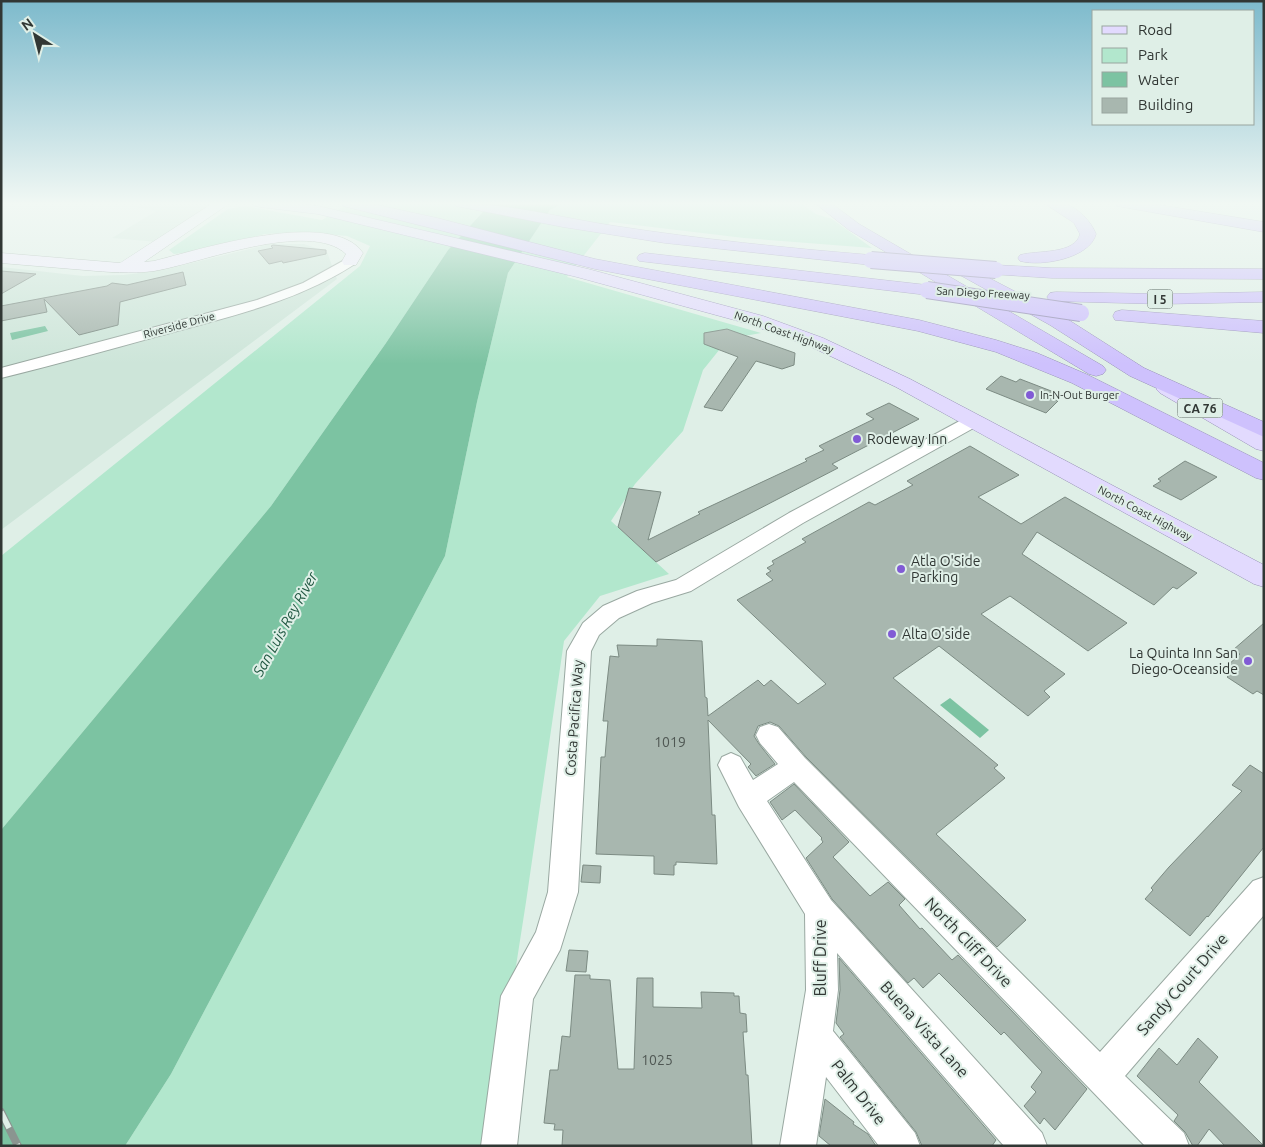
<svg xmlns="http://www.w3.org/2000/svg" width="1265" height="1147" font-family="Ubuntu,sans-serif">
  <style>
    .built { fill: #cde5d9 }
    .green { fill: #b2e7cd }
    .water { fill: #7cc3a2 }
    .building { fill: #a8b7af; stroke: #7c8b83 }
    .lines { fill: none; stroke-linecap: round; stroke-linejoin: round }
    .street-casing { stroke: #99a8a1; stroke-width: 2 }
    .secondary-casing { stroke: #99a8a1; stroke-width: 1 }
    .primary-casing { stroke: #9791b7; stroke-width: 1 }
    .highway-casing { stroke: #9791b7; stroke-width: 1 }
    .street { fill: #fff; fill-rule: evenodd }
    .secondary { fill: #f0ecfe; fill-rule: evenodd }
    .primary { fill: #e2dafe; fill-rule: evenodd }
    .highway { fill: #cec1fd; fill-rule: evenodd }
    .rail-casing { stroke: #8a9590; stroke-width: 8 }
    .rail { stroke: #dfefe7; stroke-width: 5.5; stroke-dasharray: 18; stroke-linecap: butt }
    .highway-bridge-casing { stroke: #9791b7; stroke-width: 18; stroke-linecap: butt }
    .highway-bridge { stroke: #cec1fd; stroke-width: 16 }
    .poi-dot { fill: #815bd5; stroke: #dfefe7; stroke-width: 2 }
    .labels { text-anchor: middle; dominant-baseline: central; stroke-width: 4; stroke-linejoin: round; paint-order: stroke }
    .far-street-label { font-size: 11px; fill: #313734; stroke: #dfefe7 }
    .far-poi-label { font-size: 11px; fill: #313734; stroke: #dfefe7; text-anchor: start }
    .shield { fill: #dfefe7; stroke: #656e6a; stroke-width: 1 }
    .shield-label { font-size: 12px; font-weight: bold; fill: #313734 }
    .poi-label { font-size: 14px; fill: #313734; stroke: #dfefe7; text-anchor: start }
    .street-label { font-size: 14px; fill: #313734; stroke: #dfefe7 }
    .near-number-label { font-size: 14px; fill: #4f5753 }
    .water-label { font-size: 15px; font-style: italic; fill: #1f5640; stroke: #dfefe7 }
    .near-street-label { font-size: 16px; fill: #313734; stroke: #dfefe7 }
  </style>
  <rect width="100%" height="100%" fill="#dfefe7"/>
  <path class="built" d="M145,203h74l-61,39 -46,-4 44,-27 -21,-4z
    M270,244h34l23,8 10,27 -336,251v-263l82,9 41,-1 39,-5z"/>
  <path class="green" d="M349,203h142l-43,47 -62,93 -115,163 -270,324v-274l359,-290 10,-20 -23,-10 -41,-4 -41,2 -75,18 -16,2 -5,-4 59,-41 17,-3 77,14z
    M564,203h236l16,11 16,5 40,29 -128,-10 -134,-16 -43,55 194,56 -33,6 -25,31 -20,61 -48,53 -24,37 58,53 -69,22 -36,45 -38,261 -38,244h-363l46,-72 274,-518 32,-154 31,-129 42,-63z"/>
  <path class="water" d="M491,203h73l-14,7 -42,63 -31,129 -32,154 -274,518 -46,72h-124v-316l270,-324 115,-163 62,-93z
    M45,326l3,5 -36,9 -2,-7z
    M950,698l39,32 -9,8 -40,-33z"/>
  <path class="building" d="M273,245l53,5v4l-43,9 -1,-2 -13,3 -11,-13 15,-3 -2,-2z
    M1,271l35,3 -35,20z
    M183,272l3,13 -66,17 -2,23 -39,10 -35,-36 3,13 -46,9v-15l106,-20 5,-3 15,2z
    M727,329l68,24 -1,12 -12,4 -26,-8 -34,50 -18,-4 34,-50 -34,-13v-11z
    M1001,376l15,6 4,-3 39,15 -5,5 4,2 -12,12 -60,-24z
    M889,403l30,16 -87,45 6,4 -182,94 -38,-35 11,-39 32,4 -13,48 52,-26 -2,-2 109,-51 -2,-2 19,-9 -5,-4 55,-27 -8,-5z
    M970,446l49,29 -41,22 43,27 44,-27 132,76 -20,16 -4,-2 -19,18 -117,-73 -15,22 105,69 -39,28 -78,-55 -29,18 84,60 -21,17 6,6 -22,19 -89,-70 -46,32 105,87 -4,3 11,10 -69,56 90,86 -29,27 -191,-190 -27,-31 -9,-4 -12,4 -4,10 5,8 16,20 -19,12 -8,-9 3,-3 -43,-44 4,95h3l2,49 -41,-2v3h-2v10l-20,-1v-18l-58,-2 5,-97h4l3,-36h-5l3,-29 4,-36 9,1 -2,-12 40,1v-7l45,2 3,56 2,1 1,18 50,-36 6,6 7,-6 27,24 28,-20 -89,-84 36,-20 -7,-6 5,-3 -4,-3 7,-4 -2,-3 34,-19 -4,-3 67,-37 6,3 38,-20 -6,-4z
    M1185,461l32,16 -36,23 -28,-14 8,-5 -3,-2z
    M1264,623v72l-7,-4 -4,3 -26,-17 6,-5 -7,-5 14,-13 -7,-4z
    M1250,765l14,9v73l-56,70 -1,-1 -17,20 -45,-37 8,-9 -2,-2 18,-21 73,-76 -10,-6z
    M794,784l55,58 -16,15 37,39 18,-14 17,17 -6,6 21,24 2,-1 30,32 6,-5 129,134 -32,41 -11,-12 -4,6 -16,-18 12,-14 -5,-5 11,-15 -38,-40 -3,3 -62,-62 -16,15 -9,-10 -6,5 -76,-84 -26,-41 17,-16 -2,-3 1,-1 -27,-28 -13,10 -12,-18z
    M583,865l18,1 -1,17 -19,-1z
    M569,950l19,1 -2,21 -20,-1z
    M839,958l157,182 -4,6h-70l-6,-14 -76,-95 4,-3 -8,-11 4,-33z
    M575,975h15v4l20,1 8,89h16l3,-91h16v29l49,1 -1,-16 33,1v3h5l1,17 6,1 1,18h-4l3,43h2l4,71h-190l1,-16h-9l1,-6 -11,-1 6,-53h8l4,-34 8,1z
    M1198,1038l20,19 -19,25 65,64h-39l-16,-17 -12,17h-4l-8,-14 -11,-11 4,-6 -41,-39 22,-28 18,17z
    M825,1099l29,23 -1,2 15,10 8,12h-45l-12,-10z"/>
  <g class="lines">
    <g class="street-casing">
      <path id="street" d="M350,257l5,1 1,3 -1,3c-57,37 -120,51 -185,69 -56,15 -112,31 -169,45v-10l256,-68 46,-17z
        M973,416l6,1 3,4 -3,4 -176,98 -112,68 -39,12 -33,15 -20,17 -8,16 -13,241 -18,58 -27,49 -16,147h-36l20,-150 35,-64 12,-40 19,-241 16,-28 20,-17 34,-15 39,-11 113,-67 178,-96z
        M769,724l9,3 27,31 295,294 153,-171 11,-4v38l-139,161 59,57 5,13h-44l-351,-364 -27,19 64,99 211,233 5,13h-43l-167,-193 1,37 -5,41 82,102 5,13h-41l-53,-69 -10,69h-36l26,-156 -1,-76 -66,-107 -21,-42 4,-8 9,-4 9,4 13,23 25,-16 -18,-21 -4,-8 4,-8z"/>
    </g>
    <g class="secondary-casing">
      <path id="secondary" d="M213,203h17l-86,59 10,-1c44,-11 178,-54 209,-8l-7,12h-12l-2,-4 4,-7c-37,-35 -148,10 -192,17 -23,3 -46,1 -69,-1 -28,-2 -56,-5 -84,-7v-10l119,10z"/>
    </g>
    <g class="primary-casing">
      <path id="primary" d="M253,203h44l21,3 270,63 175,47 60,22 87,41 354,186v22l-10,-3 -358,-197 -87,-41 -60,-22 -172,-47 -259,-63 -58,-7 -5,-1z
        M1167,383l7,2 90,49v17l-8,-2 -96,-56 -4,-4 4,-4z"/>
    </g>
    <g class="highway-casing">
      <path id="highway" d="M341,203h27l69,15 158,41 324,61 77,20 41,13 49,21 178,89v17l-8,-2 -184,-95 -76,-31 -78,-21 -323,-62 -252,-63z
        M454,203c54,0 107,15 161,23 85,13 170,22 256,29l6,2 2,3 -2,3 -6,2 -206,-22 -102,-16 -107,-21z
        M815,203h16l28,21 244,142 3,4 -3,4 -7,2 -7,-2 -240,-144z
        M1044,203c6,0 14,-1 20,0 14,5 27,18 32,31 -6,24 -54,33 -76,27l-2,-3 2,-3c17,-5 55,0 60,-21l-6,-11z
        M1115,203h33l116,19v10l-142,-25 -5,-1z
        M645,253l282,32 6,1 3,4 -3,4 -6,1 -288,-34 -2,-3 2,-3z
        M996,265l56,3 212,1v10l-212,-1 -62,-4 -2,-4 2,-4z
        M966,266l98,51 80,51 120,54v15l-134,-61 -80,-51 -90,-50 -2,-4 2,-4z
        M1056,292l106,2 102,-2v10l-102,2 -112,-3 -3,-4 3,-4z
        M1122,310l142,11v12l-149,-13 -2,-4 2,-4z"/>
    </g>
    <use href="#street" class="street"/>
    <use href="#secondary" class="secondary"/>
    <use href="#primary" class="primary"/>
    <use href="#highway" class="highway"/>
    <g class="rail-casing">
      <path id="rail" d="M1,1112l17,34"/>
    </g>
    <use href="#rail" class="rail"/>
    <g class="highway-bridge-casing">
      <path id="highway-bridge" d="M871,260l125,10
        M927,290l154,23"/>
    </g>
    <use href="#highway-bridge" class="highway-bridge"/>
  </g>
  <linearGradient id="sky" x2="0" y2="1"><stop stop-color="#7dbacc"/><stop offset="0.56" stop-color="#f1f8f4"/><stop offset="1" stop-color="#f1f8f4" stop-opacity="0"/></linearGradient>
  <rect width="1265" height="364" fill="url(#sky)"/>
  <g class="poi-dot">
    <circle cx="1030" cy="395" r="5"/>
    <circle cx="857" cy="439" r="5"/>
    <circle cx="901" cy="569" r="5"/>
    <circle cx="892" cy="634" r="5"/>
    <circle cx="1248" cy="661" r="5"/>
  </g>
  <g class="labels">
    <g class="far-street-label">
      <text transform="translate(983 293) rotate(3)">San Diego Freeway</text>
      <text transform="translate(179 325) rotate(-15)">Riverside Drive</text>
      <text transform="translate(784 332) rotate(20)">North Coast Highway</text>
      <text transform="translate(1145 513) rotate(28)">North Coast Highway</text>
    </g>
    <g class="far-poi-label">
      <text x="1040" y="395">In-N-Out Burger</text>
    </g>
    <g class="shield">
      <rect x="1147.5" y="289.5" width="25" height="19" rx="4"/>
      <rect x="1177.5" y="398.5" width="45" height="19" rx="4"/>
    </g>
    <g class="shield-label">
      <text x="1160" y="299">I 5</text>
      <text x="1200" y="408">CA 76</text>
    </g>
    <g class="poi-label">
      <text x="867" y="439">Rodeway Inn</text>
      <text x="911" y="561">Atla O'Side<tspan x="911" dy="16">Parking</tspan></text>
      <text x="902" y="634">Alta O'side</text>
      <text x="1238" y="653" text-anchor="end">La Quinta Inn San<tspan x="1238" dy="16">Diego-Oceanside</tspan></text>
    </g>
    <g class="street-label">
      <text transform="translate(574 718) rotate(-86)">Costa Pacifica Way</text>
    </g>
    <g class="near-number-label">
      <text x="670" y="742">1019</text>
      <text x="657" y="1060">1025</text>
    </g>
    <g class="water-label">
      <text transform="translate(285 624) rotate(-61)">San Luis Rey River</text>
    </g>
    <g class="near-street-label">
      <text transform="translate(969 942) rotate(46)">North Cliff Drive</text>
      <text transform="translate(820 958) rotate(-90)">Bluff Drive</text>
      <text transform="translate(1182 984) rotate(-49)">Sandy Court Drive</text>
      <text transform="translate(925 1029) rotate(48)">Buena Vista Lane</text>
      <text transform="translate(859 1092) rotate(52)">Palm Drive</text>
    </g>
  </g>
  <rect width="1265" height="1147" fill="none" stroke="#313734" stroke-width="5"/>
  <rect x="1092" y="10" width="162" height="115" fill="#dfefe7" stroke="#99a59f"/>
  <rect x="1102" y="26" width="25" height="8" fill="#e2dafe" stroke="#99a59f"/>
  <text x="1138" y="35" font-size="15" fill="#313734">Road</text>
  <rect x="1102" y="48" width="25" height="15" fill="#b2e7cd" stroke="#99a59f"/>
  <text x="1138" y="60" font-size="15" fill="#313734">Park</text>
  <rect x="1102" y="72" width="25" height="15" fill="#7cc3a2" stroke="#99a59f"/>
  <text x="1138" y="85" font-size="15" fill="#313734">Water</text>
  <rect x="1102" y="98" width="25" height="15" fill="#a8b7af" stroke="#99a59f"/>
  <text x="1138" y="110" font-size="15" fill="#313734">Building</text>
  <g transform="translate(35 35) rotate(324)" stroke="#dfefe7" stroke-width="4" paint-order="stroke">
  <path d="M0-4L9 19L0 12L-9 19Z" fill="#313734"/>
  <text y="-8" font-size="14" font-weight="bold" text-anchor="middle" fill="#313734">N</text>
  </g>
</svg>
